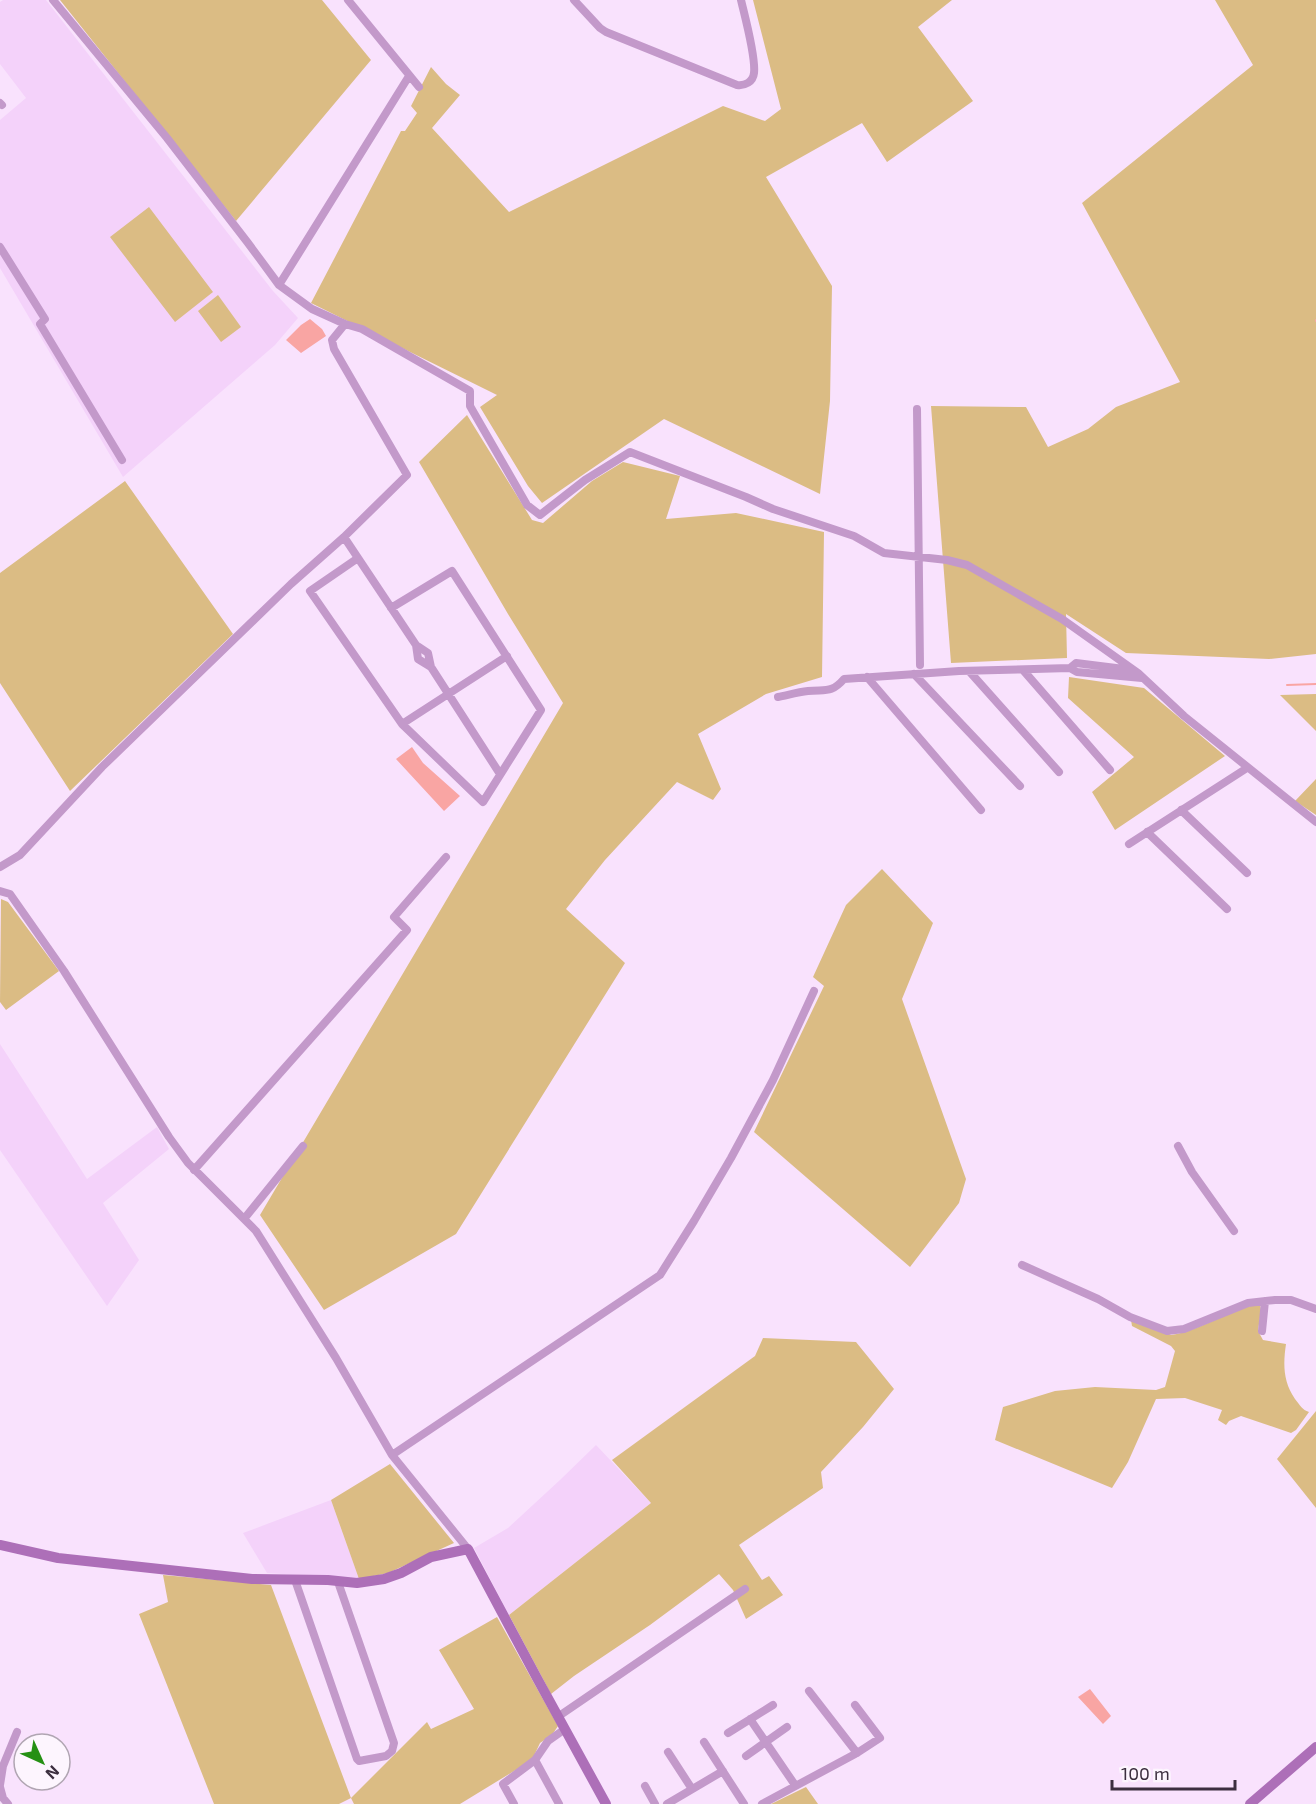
<svg xmlns="http://www.w3.org/2000/svg" width="1316" height="1804" font-family="'Exo 2',sans-serif">
  <style>
    .built { fill: #f4d2fa }
    .green { fill: #dbbc84 }
    .water { fill: #f9a5a3 }
    .lines { fill: none; stroke-linecap: round; stroke-linejoin: round }
    .stream { stroke: #f9a5a3; stroke-width: 2 }
    .street { stroke: #c399ca; stroke-width: 8 }
    .secondary { stroke: #ad6fb8; stroke-width: 10 }
  </style>
  <rect width="100%" height="100%" fill="#f9e2fd"/>
  <path class="built" d="M3,0h43l227,291 25,27 -23,27 -152,132 -123,-209v-148l26,-22 -26,-34v-62z
    M0,1044l87,135 70,-52 12,22 -66,54 36,57 -32,46 -107,-156z
    M596,1445l55,58 -142,112 -35,-67 34,-20 52,-48z
    M331,1500l28,79 -92,-6 -24,-40z"/>
  <path class="green" d="M60,0h262l49,60 -135,161z
    M753,0h199l-34,27 55,74 -86,61 -25,-39 -96,54 66,109 -2,115 -10,93 -156,-75 -122,84 -14,-17 -48,-79 17,-12 -186,-92 90,-172h4l12,-18 -6,-7 20,-39 15,17 14,11 -28,33 77,84 214,-106 42,15 16,-12z
    M1215,0h101v654l-47,5 -143,-6 -60,-39 1,44 -116,5 -20,-257 95,1 22,40 40,-18 28,-22 64,-25 -98,-179 171,-138z
    M149,207l64,85 -38,30 -65,-85z
    M218,295l23,32 -20,15 -23,-31z
    M467,415l65,105 11,3 49,-42 31,-19 57,14 -14,43 70,-6 88,19 -2,145 -56,17 -68,40 23,55 -8,11 -36,-18 -72,78 -39,49 59,54 -169,271 -132,76 -64,-95 303,-512 -55,-89 -89,-152z
    M125,481l108,153 -163,157 -70,-108v-110z
    M1069,677l75,11 81,68 -110,74 -23,-38 42,-35 -66,-59z
    M1316,694v37l-36,-36z
    M1316,779v36l-21,-14z
    M882,869l51,54 -31,76 64,180 -7,24 -49,64 -156,-135 70,-146 -11,-9 33,-72z
    M1,899l7,3 51,69 -53,39 -6,-8z
    M1260,1304l1,6 -3,21 5,9 23,4c-3,20 -3,38 9,55 5,6 7,11 14,13l-13,18 -5,3 -50,-17 -12,5 -3,4 -8,-5 4,-10 -37,-12 -29,1 -28,63 -16,26 -117,-48 8,-33 52,-16 40,-4 61,3 9,-3 10,-36 -4,-5 -39,-20 -1,-6 28,9 12,6c32,-5 58,-26 89,-31z
    M763,1338l93,4 38,47 -31,38 -42,45 2,16 -84,57 23,35 7,-4 14,19 -37,24 -13,-29 -14,-16 -69,51 -76,51 -23,18 -42,-79 142,-112 -39,-43 143,-104z
    M1316,1411v97l-39,-49z
    M390,1464l64,79 -66,30 -29,6 -28,-79z
    M163,1575l108,10 80,213 76,-76 4,7 43,-20 -35,-59 58,-33 61,109 -6,9 -12,8 -8,17 -72,44h-106l-3,-6 -12,6h-125l-75,-190 29,-12z
    M806,1787l12,17h-47z"/>
  <path class="water" d="M310,319l12,10 4,7 -25,17 -15,-13 15,-15z
    M412,747l11,16 37,33 -16,15 -48,-52z
    M1090,1689l21,27 -8,8 -25,-27z"/>
  <g class="lines">
    <path class="stream" d="M1316,321v-1
      M1287,685l29,-1"/>
    <path class="street" d="M53,0l114,138 81,105 31,42 33,24 33,15 17,5 108,62v15l57,99 13,10 45,-35 45,-28 116,45 27,12 81,27 30,17 63,7 20,5 95,54 76,54 46,43 132,106
      M348,0l71,87
      M574,0l26,28 6,4 131,53c8,1 16,-3 17,-12 2,-16 -9,-56 -13,-73
      M0,103l2,2
      M0,247l45,72 -5,5 82,136
      M279,285l130,-209
      M917,409l3,256
      M344,537l72,108 2,14 13,8 69,107
      M358,558l-48,33 92,133 81,78 58,-92 -89,-139 -61,37
      M416,645l12,8 3,14
      M1070,668l6,-5 56,7
      M1023,670l87,100
      M969,671l90,101
      M914,674l106,112
      M867,677l114,133
      M778,697c10,-2 20,-5 30,-6 17,-2 23,3 36,-12l115,-8 111,-3 7,4 65,6
      M402,724l105,-68
      M1181,810l66,63
      M1147,832l80,77
      M1129,844l118,-76
      M0,867l20,-12 82,-88 189,-183 53,-47 63,-62 -73,-126 -2,-9 13,-16
      M0,891l10,3 54,77 105,166 19,26 68,68 80,127 56,97 76,94
      M1178,1146l14,26 42,59
      M194,1170l213,-240 -13,-13 52,-60
      M244,1219l59,-73
      M1022,1265l76,34 32,18 37,14 17,-2 64,-26 27,-3h16l25,9
      M1262,1331l3,-30
      M392,1455l268,-180 34,-54 37,-63 42,-78 41,-89
      M295,1580l62,179 2,2 27,-5 6,-5 2,-8 -56,-161
      M809,1691l48,62
      M559,1716l186,-127
      M750,1719l45,66
      M728,1733l45,-28
      M704,1742l40,62
      M668,1752l24,37
      M746,1756l41,-29
      M535,1760l24,44
      M0,1785l3,-19 14,-34
      M645,1786l10,18
      M0,1787l3,11 5,6
      M514,1804l-11,-20 32,-24 13,-19 17,-12
      M667,1804l56,-33
      M762,1804l95,-51 23,-15 -25,-33"/>
    <path class="secondary" d="M0,1545l58,13 37,4 157,17 76,1 29,3 27,-4 17,-6 30,-16 37,-8 70,131 68,124
      M1250,1804l66,-57"/>
  </g>
  <g transform="translate(42 1762) rotate(135)"><circle r="28" fill="#fdf5fe" stroke="#b0a5b2" stroke-width="1.5"/>
  <path d="M0-4.5L10 22L0 15L-10 22Z" fill="#259014"/>
  <text y="-9" font-size="16" font-weight="bold" text-anchor="middle" fill="#3c2e3f">N</text>
  </g>
  <path d="M1112 1780v9h123v-9" fill="none" stroke="#3c2e3f" stroke-width="3"/>
  <text x="1121" y="1780" font-size="18" fill="#3c2e3f" stroke="#fdf5fe" stroke-width="4.5" paint-order="stroke">100 m</text>
</svg>
